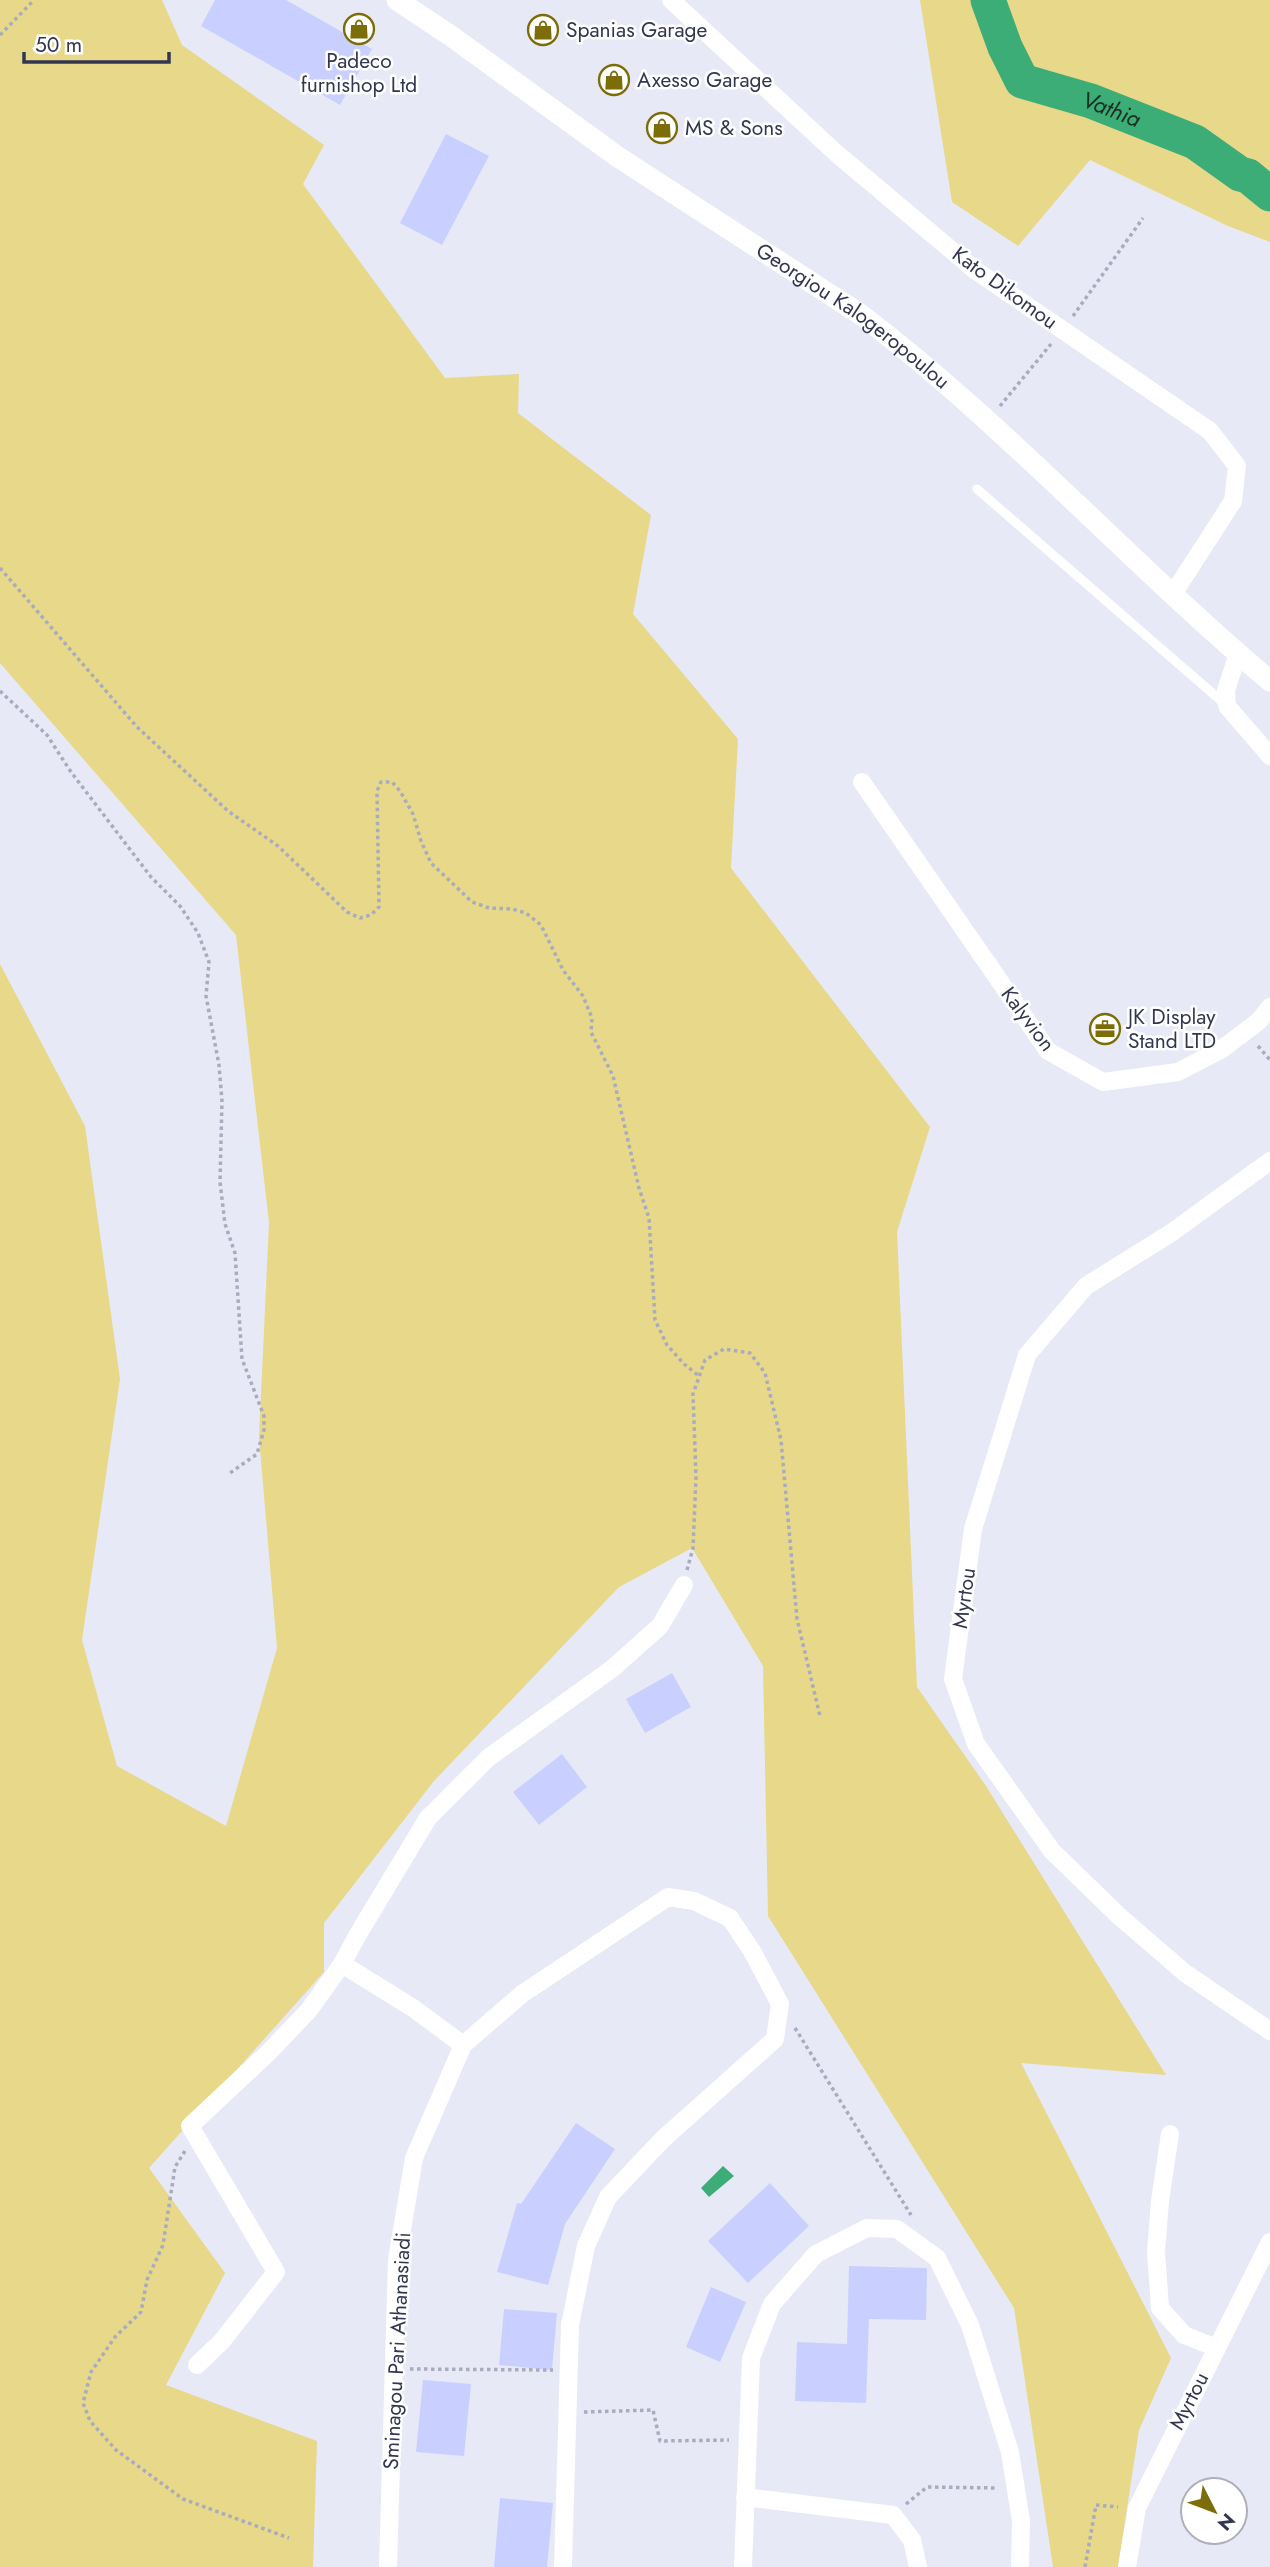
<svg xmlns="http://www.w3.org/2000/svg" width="1270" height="2567" font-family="Jost,sans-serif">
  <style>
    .green { fill: #e8d889 }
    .water { fill: #3cad76 }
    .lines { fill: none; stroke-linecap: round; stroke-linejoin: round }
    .river { stroke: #3cad76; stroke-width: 35 }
    .building { fill: #c9d0ff }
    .path { stroke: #a9abbe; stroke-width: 3.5; stroke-dasharray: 3.5 3.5; stroke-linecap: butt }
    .service { stroke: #fff; stroke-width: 9 }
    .minor { stroke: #fff; stroke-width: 18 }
    .tertiary { stroke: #fff; stroke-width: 21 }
    .labels { text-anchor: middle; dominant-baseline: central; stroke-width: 5; stroke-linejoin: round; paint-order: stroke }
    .poi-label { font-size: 21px; fill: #333651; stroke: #fff; text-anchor: start }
    .street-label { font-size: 21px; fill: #333651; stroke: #fff }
    .water-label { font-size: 23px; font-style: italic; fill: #183022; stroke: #fff }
  </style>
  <rect width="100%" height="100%" fill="#e7e9f7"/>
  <path class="green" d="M0,0h162l20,45 142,100 -21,39 142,194 74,-4 -1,39 133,102 -18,99 105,125 -7,129 199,259 -33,105 20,455 69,99 180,289 -145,-12 150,295 -32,72 -21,137h-65l-39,-259 -246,-392 -5,-250 -71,-118 -73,39 -185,194 -110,142v49l-175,196 76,105 -59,112 151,56 -4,126h-313v-1603l85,162 35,253 -38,261 35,126 109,60 51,-178 -18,-211 10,-214 -33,-288 -236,-272z
    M920,0h350v242l-42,-16 -138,-66 -72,86 -66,-44z"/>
  <path class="water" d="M723,2166l11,10 -25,21 -8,-9z"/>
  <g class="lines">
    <path class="river" id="s1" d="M988,0l17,47 17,34 69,20 104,41 45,32 8,2 22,18"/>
  </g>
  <path class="building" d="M215,0h71l86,49 -32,56 -139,-79z
    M446,134l43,22 -47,89 -42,-22z
    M672,1673l19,34 -46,26 -19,-34z
    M562,1754l25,33 -48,38 -26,-33z
    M576,2123l39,26 -50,75 -17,61 -51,-13 20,-69 4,1z
    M770,2183l39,43 -61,57 -40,-42z
    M849,2266l78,2 -1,52 -57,-1 -3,84 -71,-2 2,-59 50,2z
    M711,2287l35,15 -26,60 -34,-15z
    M504,2309l53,4 -5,57 -53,-5z
    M423,2380l48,4 -7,72 -48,-4z
    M500,2498l53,5 -6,64h-53z"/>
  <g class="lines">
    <path class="path" d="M0,35l34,-35
      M1073,316l70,-98
      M1000,406l51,-62
      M0,568l137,159 91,84 50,35 69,66 13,6 11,-3 8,-8 -2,-116 4,-9h11l8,9 13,23 8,27 10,22 41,39 17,6 23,1 14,4 15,12 22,45 20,26 9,22 -1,14 22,44 26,112 10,30 6,102 12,25 17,19 15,12
      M0,691l47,44 24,37 80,105 29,29 18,27 11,29 -3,34 13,69 3,36 -2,81 5,42 10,29 7,106 22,57v14l-7,24 -27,19
      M1258,1046l12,14
      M687,1570l6,-22 3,-71 -3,-83 12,-34 19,-11 26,4 15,20 16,67 16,179 23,97
      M795,2028l116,187
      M185,2151l-10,16 -12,78 -16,35 -6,32 -26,25 -24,35 -8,31 7,18 26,29 67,49 106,39
      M410,2369l143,1
      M584,2412l69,-2 7,31 69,-1
      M906,2504l21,-17 70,1
      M1085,2567l11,-62 22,2"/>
    <path class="service" d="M977,489l249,216"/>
    <path class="minor" d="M671,0l165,153 139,117 235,161 27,35 -4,35 -60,93
      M1238,654l-12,36 1,16 43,50
      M862,782l186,269 55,31 75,-10 44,-23 37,-28 11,-14
      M1270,1161l-99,72 -85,53 -59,69 -54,174 -20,150 23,65 76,107 67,65 66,57 85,58
      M342,1964l71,44 50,37
      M1170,2134l-10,67 -4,51 4,56 24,27 33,13
      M197,2365l25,-24 54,-69 -86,-146 79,-74 40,-42 33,-46 15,-28 71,-118 60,-60 125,-90 47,-42 24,-41
      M745,2497l148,18 19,25 6,27
      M388,2567l9,-307 17,-102 49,-113 59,-51 146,-97 26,4 36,17 22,33 28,53 -5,35 -112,100 -55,58 -22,49 -16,79 -7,242
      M743,2567l8,-209 21,-54 44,-50 51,-26 30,1 40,29 33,67 40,127 11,69 -1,46
      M1127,2567l10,-59 133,-266"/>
    <path class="tertiary" id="s2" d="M397,0l54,36 167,121 242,157c146,111 270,249 410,367"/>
  </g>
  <defs>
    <g id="shop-ring" transform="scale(1.575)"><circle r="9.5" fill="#fff" stroke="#7d6d08" stroke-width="1.5"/><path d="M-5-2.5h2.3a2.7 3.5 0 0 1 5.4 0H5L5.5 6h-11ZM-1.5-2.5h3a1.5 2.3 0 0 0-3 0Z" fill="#7d6d08"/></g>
    <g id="office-ring" transform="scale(1.575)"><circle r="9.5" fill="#fff" stroke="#7d6d08" stroke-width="1.5"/><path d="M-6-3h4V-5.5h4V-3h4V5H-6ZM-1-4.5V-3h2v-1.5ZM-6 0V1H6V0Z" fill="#7d6d08"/></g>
  </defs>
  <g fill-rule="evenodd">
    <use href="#shop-ring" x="359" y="29"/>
    <use href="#shop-ring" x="543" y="30"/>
    <use href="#shop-ring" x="614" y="80"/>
    <use href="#shop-ring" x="662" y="128"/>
    <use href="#office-ring" x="1105" y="1029"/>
  </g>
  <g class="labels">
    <g class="poi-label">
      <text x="566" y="30">Spanias Garage</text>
      <text x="359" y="61" text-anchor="middle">Padeco<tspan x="359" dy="24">furnishop Ltd</tspan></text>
      <text x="637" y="80">Axesso Garage</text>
      <text x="685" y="128">MS &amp; Sons</text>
      <text x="1128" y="1017">JK Display<tspan x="1128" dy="24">Stand LTD</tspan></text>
    </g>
    <g class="street-label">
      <text transform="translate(1005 288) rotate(36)">Kato Dikomou</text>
      <text stroke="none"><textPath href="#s2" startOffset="555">Georgiou Kalogeropoulou</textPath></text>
      <text transform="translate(1028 1019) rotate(53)">Kalyvion</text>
      <text transform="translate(964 1598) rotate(-82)">Myrtou</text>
      <text transform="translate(397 2351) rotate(-87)">Sminagou Pari Athanasiadi</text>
      <text transform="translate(1189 2401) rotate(-63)">Myrtou</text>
    </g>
    <g class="water-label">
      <text stroke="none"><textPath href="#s1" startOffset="182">Vathia</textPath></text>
    </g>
  </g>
  <g transform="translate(1214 2511) rotate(132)"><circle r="33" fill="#ffffff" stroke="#adafb9" stroke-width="2"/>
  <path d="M0-5L12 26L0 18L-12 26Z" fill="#7d6d08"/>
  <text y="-10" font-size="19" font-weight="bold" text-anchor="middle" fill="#333651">N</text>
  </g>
  <path d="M24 52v10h145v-10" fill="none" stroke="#333651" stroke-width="3.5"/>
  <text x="35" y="52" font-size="21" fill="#333651" stroke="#ffffff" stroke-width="5" paint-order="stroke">50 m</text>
</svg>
